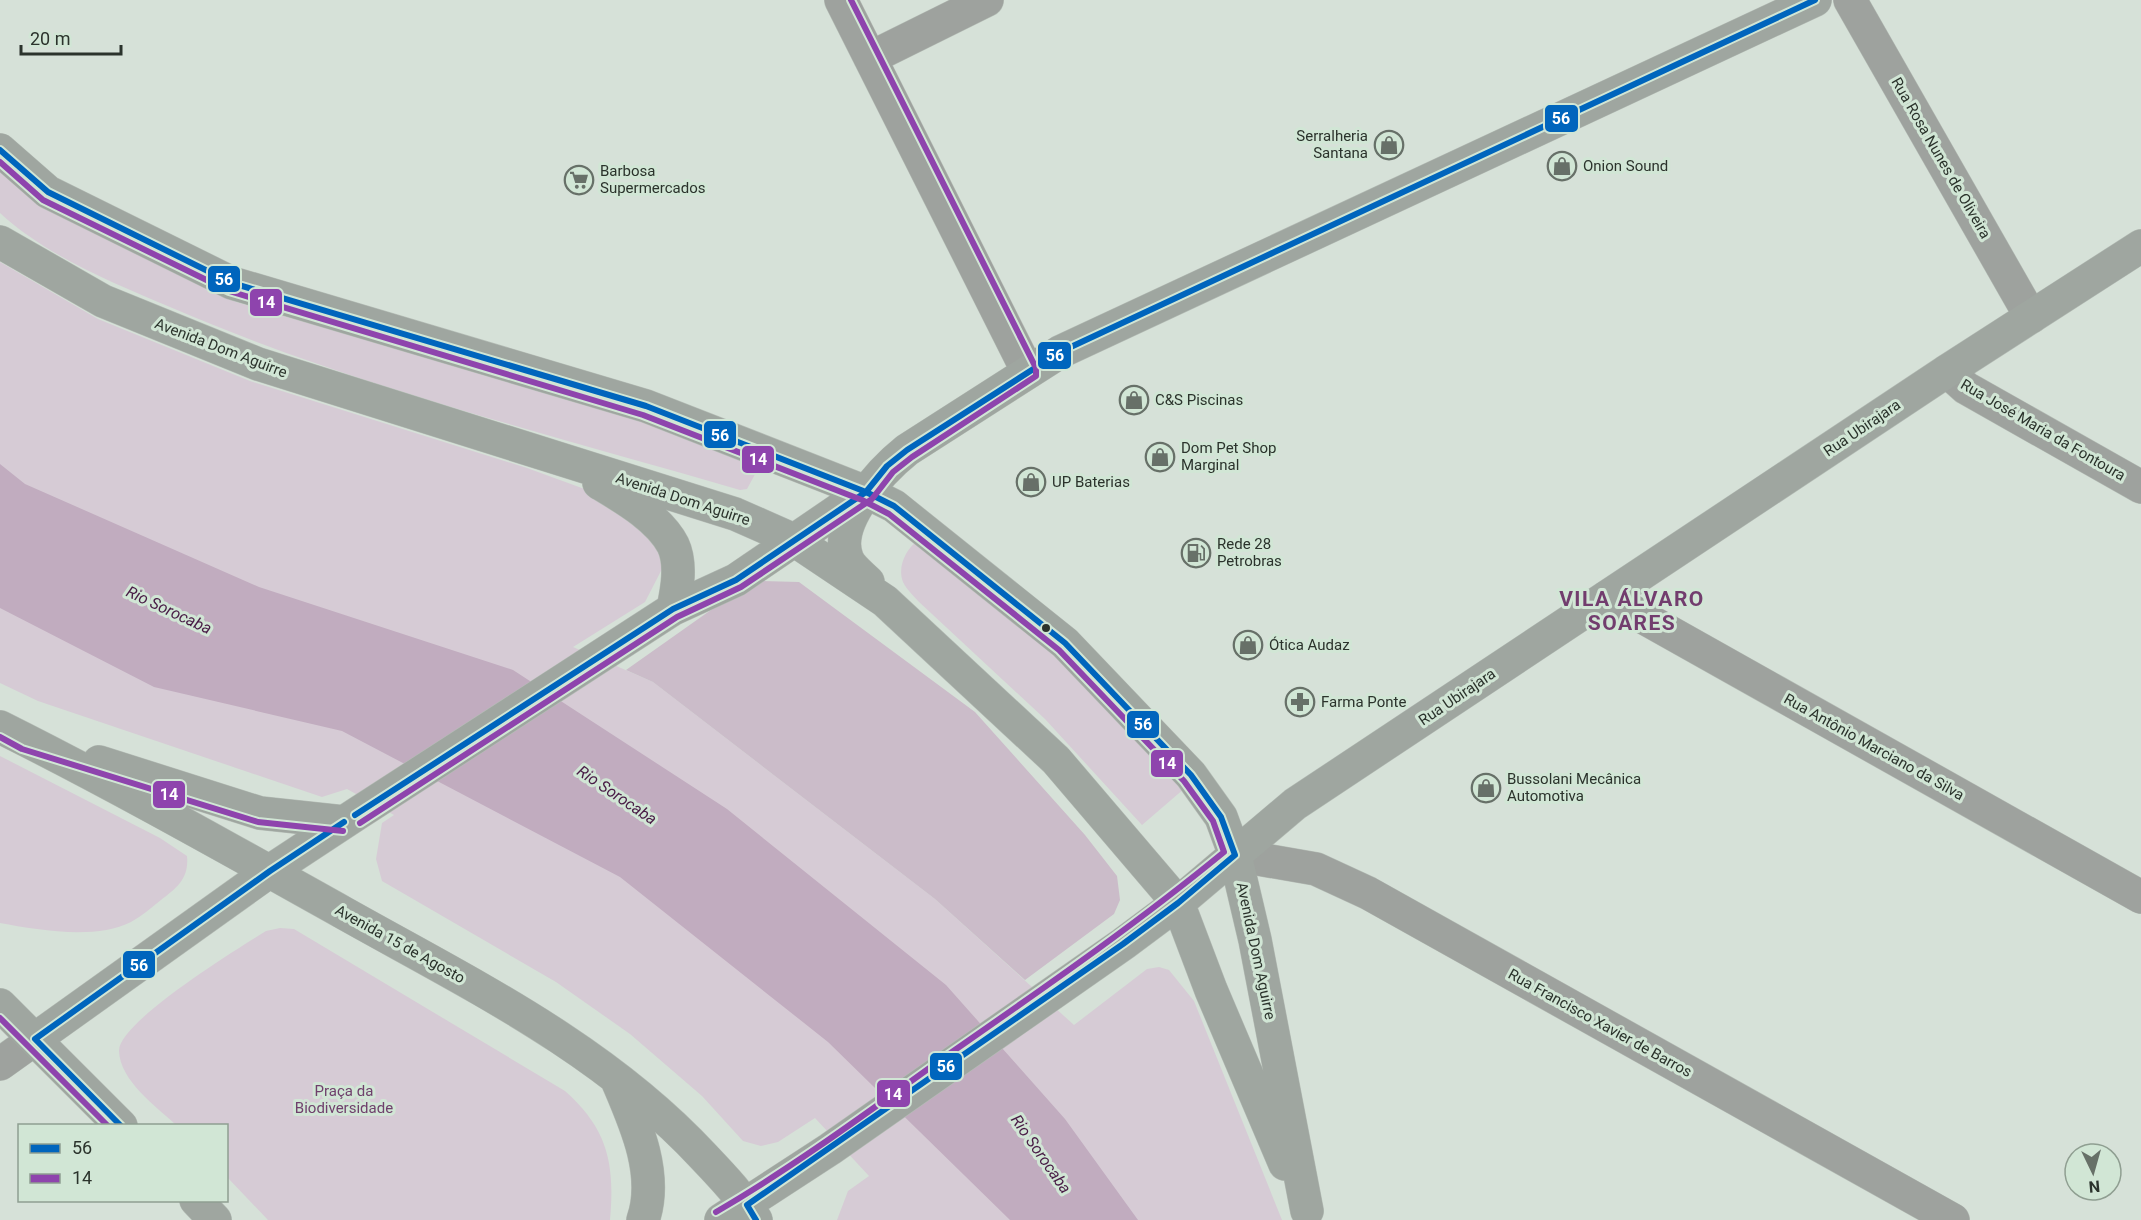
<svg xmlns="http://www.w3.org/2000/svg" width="2141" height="1220" font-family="Roboto,sans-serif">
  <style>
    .green { fill: #d6cbd5 }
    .forest { fill: #cbbcc9 }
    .water { fill: #c1acbf }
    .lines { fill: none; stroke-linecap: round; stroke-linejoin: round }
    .minor-casing { stroke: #b5bdb6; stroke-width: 34 }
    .major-casing { stroke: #b5bdb6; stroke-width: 34 }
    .minor { stroke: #9ea29e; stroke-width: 33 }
    .major { stroke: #9fa6a0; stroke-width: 33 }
    .bus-1-casing { stroke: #d1e6d5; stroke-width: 10 }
    .bus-2-casing { stroke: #d1e6d5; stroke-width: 10 }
    .bus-1 { stroke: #0065bd; stroke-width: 6 }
    .bus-2 { stroke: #8e44ad; stroke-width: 6 }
    .bus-dot { fill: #2b332c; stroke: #d1e6d5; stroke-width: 2 }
    .labels { text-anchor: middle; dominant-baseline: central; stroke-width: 6; stroke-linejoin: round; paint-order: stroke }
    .poi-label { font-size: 15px; fill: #2b332c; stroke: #d1e6d5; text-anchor: start }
    .street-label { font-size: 15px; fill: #2b332c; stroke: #d1e6d5 }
    .park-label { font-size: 15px; fill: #6f406c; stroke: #d1e6d5 }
    .water-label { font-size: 16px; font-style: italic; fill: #481b45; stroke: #d1e6d5 }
    .district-label { font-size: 21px; font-weight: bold; letter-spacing: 1.5px; fill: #723d6e; stroke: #d1e6d5 }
    .line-badge { stroke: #d1e6d5; stroke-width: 2 }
    .badge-label { font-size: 16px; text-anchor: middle; font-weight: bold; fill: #fff }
  </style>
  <rect width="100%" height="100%" fill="#d6e1d8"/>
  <path class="green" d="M0,163l117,79 119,60 382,111 137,52 4,2 -12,22 -7,1c-191,-56 -387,-104 -570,-183 -57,-24 -125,-52 -170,-94z
    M0,262l98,57 152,62 277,87 63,23 25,14 43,42 4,22 -17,33 -72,45 80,35 282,217 139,126 73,-56 12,-2 10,3 25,31 88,219h-445l11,-29 21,-15 -54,-58 -37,24 -17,4 -18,-5 -41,-45 -72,-62 -74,-52 -174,-101 -6,-22 6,-36 12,-8 -47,-26 -25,8 -284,-96 -38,-18z
    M919,540l122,100 144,148 -43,37 -97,-106 -127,-118c-4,-5 -12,-12 -15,-19 -6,-15 3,-34 16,-42z
    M0,756l160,82 27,18c2,22 -9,31 -26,44 -9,7 -19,16 -30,22 -35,18 -93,8 -131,1z
    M280,928l14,1 271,162c43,38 50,73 45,129h-342l-41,-43 -1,-51 -50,-1c-20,-19 -56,-44 -57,-74 -1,-29 120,-103 147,-120z"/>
  <path class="forest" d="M760,581l39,1 176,130 110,123 32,41 3,24 -6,14 -89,66 -90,-81 -282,-217 -27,-12 92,-65z"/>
  <path class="water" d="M0,464l25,20 234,103 254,83 214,139 219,176 119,134 73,101h-128l-182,-178 -208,-165 -278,-146 -188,-44 -154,-79z"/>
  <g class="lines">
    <g class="minor-casing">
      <path id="minor" d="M841,0l187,372
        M1850,0l181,317
        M870,58l117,-58
        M1947,371l19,17 175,99
        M1607,597l534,300
        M1235,855l81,14 52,24 585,327
        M0,1064l35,-25"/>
    </g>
    <g class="major-casing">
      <path id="major" d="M0,150l48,42 184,91 414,123 220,86 28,14 171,137 126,132 30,42 14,38 20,85 52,271
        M0,242l103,59 155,63 477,150 59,26 91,61 171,159 122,143 33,87 74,174
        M599,483c25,15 60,35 74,62 9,19 4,45 0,64
        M868,582c-7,-7 -18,-15 -21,-24 -14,-36 35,-88 60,-108l153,-98 755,-352
        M0,727c116,58 229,122 342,185 128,72 261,136 362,245 19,20 38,40 52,63
        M99,762l161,51 84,9
        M0,1005l121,121
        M35,1039l235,-168 85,-56 318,-206 63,-29 126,-86
        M617,1080c18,42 42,94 26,140
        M196,1200l19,20
        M721,1220l109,-71 293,-205 55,-41 117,-99 652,-433 194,-125"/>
    </g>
    <use href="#minor" class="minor"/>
    <use href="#major" class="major"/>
    <g class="bus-1-casing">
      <path id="bus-1" d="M0,150l48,42 184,91 414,123 220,86 28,14 171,137 126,132 30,42 14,38 -57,48 -55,41 -376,261 9,15
        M355,815l318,-206 63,-29 130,-88 21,-26 20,-16 153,-98 755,-352
        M121,1126l-86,-87 235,-168 74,-49"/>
    </g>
    <g class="bus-2-casing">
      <path id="bus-2" d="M0,162l43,38 186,91 414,124 219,85 27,14 170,136 125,131 29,40 11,31c-90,74 -186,140 -282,207 -74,53 -147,107 -226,153
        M0,737l22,12 236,73 85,9
        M360,823l317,-206 64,-30 131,-88 21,-27 19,-15 124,-81v-8l-185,-368
        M0,1018l108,108"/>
    </g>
    <use href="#bus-1" class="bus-1"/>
    <use href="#bus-2" class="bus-2"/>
  </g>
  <defs>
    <g id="shop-ring" transform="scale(1.5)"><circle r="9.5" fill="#d1e6d5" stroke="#677068" stroke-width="1.5"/><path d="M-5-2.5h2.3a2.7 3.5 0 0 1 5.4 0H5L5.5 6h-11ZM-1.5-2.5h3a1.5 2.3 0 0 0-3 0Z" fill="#677068"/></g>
    <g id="supermarket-ring" transform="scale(1.5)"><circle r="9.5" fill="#d1e6d5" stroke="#677068" stroke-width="1.5"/><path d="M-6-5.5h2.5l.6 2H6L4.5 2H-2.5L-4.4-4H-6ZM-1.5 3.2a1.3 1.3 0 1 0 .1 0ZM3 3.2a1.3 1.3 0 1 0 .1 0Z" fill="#677068"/></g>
    <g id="fuel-ring" transform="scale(1.5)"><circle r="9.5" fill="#d1e6d5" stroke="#677068" stroke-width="1.5"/><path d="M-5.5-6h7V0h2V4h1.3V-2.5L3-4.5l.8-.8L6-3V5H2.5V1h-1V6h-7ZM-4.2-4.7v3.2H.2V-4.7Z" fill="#677068"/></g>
    <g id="pharmacy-ring" transform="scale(1.5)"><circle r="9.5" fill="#d1e6d5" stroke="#677068" stroke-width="1.5"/><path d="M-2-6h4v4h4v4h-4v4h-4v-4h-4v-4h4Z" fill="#677068"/></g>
  </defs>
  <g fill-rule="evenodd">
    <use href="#shop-ring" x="1389" y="145"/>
    <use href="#shop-ring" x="1562" y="166"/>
    <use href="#supermarket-ring" x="579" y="180"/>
    <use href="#shop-ring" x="1134" y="400"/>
    <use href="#shop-ring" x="1160" y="457"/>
    <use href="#shop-ring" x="1031" y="482"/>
    <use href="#fuel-ring" x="1196" y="553"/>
    <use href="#shop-ring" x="1248" y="645"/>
    <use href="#pharmacy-ring" x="1300" y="702"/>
    <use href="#shop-ring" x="1486" y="788"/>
  </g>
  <circle class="bus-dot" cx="1046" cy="628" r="5"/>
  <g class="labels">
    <g class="poi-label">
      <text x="1368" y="136" text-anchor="end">Serralheria<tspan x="1368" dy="17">Santana</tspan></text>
      <text x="1583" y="166">Onion Sound</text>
      <text x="600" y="171">Barbosa<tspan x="600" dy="17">Supermercados</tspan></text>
      <text x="1155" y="400">C&amp;S Piscinas</text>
      <text x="1181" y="448">Dom Pet Shop<tspan x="1181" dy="17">Marginal</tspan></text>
      <text x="1052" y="482">UP Baterias</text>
      <text x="1217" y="544">Rede 28<tspan x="1217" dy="17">Petrobras</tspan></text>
      <text x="1269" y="645">Ótica Audaz</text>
      <text x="1321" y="702">Farma Ponte</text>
      <text x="1507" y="779">Bussolani Mecânica<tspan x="1507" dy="17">Automotiva</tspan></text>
    </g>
    <g class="street-label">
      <text transform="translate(1941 158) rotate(60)">Rua Rosa Nunes de Oliveira</text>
      <text transform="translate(221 348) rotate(21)">Avenida Dom Aguirre</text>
      <text transform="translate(1862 428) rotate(-34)">Rua Ubirajara</text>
      <text transform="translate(2043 430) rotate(30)">Rua José Maria da Fontoura</text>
      <text transform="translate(683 499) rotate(18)">Avenida Dom Aguirre</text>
      <text transform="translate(1457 697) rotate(-34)">Rua Ubirajara</text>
      <text transform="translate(1874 747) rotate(29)">Rua Antônio Marciano da Silva</text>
      <text transform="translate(400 944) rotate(29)">Avenida 15 de Agosto</text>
      <text transform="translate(1256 951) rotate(78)">Avenida Dom Aguirre</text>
      <text transform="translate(1600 1023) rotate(29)">Rua Francisco Xavier de Barros</text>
    </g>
    <g class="park-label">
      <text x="344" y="1091">Praça da<tspan x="344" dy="17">Biodiversidade</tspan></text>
    </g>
    <g class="water-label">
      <text transform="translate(169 610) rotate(25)">Rio Sorocaba</text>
      <text transform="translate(617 795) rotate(34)">Rio Sorocaba</text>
      <text transform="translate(1041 1154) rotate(55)">Rio Sorocaba</text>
    </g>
    <g class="district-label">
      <text x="1632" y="599">VILA ÁLVARO<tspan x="1632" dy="24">SOARES</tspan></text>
    </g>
  </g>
  <g class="line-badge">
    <rect x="1544" y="104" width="35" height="29" rx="6" fill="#0065bd"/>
    <rect x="207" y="265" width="34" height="28" rx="6" fill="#0065bd"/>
    <rect x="249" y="288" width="34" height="29" rx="6" fill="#8e44ad"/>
    <rect x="1037" y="341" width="35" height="29" rx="6" fill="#0065bd"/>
    <rect x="703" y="420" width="34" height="29" rx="6" fill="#0065bd"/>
    <rect x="741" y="445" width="34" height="29" rx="6" fill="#8e44ad"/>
    <rect x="1126" y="710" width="34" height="29" rx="6" fill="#0065bd"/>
    <rect x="1150" y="749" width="34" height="29" rx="6" fill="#8e44ad"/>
    <rect x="152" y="780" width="34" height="29" rx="6" fill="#8e44ad"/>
    <rect x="122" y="950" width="34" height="29" rx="6" fill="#0065bd"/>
    <rect x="929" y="1052" width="34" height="29" rx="6" fill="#0065bd"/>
    <rect x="876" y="1079" width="35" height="29" rx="6" fill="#8e44ad"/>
  </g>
  <g class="badge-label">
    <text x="1561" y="124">56</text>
    <text x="224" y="285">56</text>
    <text x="266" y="308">14</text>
    <text x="1055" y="361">56</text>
    <text x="720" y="441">56</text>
    <text x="758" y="465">14</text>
    <text x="1143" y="730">56</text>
    <text x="1167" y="769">14</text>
    <text x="169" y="800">14</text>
    <text x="139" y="971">56</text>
    <text x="946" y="1072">56</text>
    <text x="893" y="1100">14</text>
  </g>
  <rect x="18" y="1124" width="210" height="78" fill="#d1e6d5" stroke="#8f9e91" stroke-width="1.5"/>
  <rect x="30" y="1144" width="30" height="9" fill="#0065bd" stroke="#8f9e91" stroke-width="1.5"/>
  <text x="72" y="1154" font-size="18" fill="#2b332c">56</text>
  <rect x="30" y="1174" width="30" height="9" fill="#8e44ad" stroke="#8f9e91" stroke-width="1.5"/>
  <text x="72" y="1184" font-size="18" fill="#2b332c">14</text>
  <g transform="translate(2093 1172) rotate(175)"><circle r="28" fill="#d1e6d5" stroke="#8f9e91" stroke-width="1.5"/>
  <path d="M0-4.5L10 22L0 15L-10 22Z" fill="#677068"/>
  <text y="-9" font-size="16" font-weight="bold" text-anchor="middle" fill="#2b332c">N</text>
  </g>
  <path d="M21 45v9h100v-9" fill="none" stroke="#2b332c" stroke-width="3"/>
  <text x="30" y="45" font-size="18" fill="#2b332c" stroke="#d1e6d5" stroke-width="4.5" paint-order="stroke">20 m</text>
</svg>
